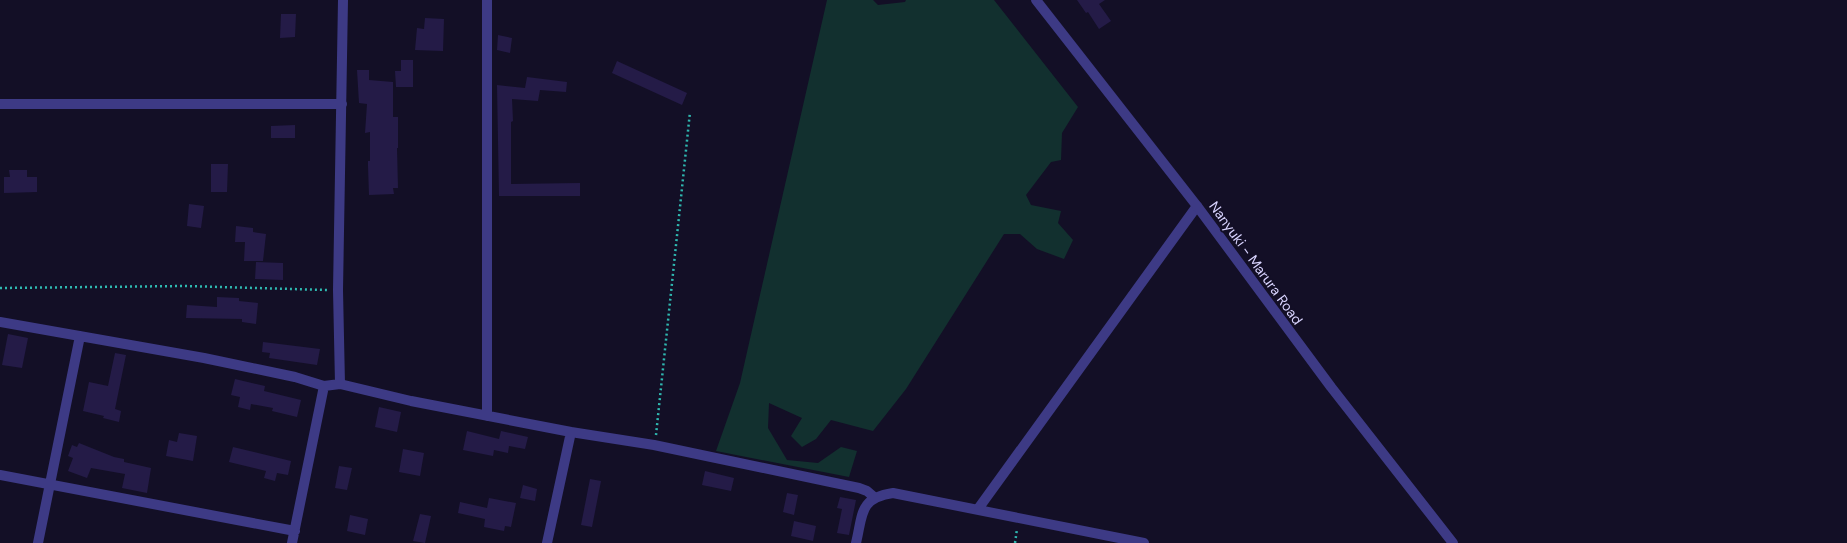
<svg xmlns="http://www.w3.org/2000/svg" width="1847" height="543" font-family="'DM Sans',sans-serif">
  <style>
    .green { fill: #12302f }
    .building { fill: #241b47 }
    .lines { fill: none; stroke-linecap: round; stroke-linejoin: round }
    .path { stroke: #2fb8b0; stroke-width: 2.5; stroke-dasharray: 2 3; stroke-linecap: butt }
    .minor { stroke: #3d3a85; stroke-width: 10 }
    .tertiary { stroke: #3d3a85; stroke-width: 10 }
    .labels { text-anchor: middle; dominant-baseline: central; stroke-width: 4; stroke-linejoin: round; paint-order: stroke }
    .street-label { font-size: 14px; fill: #d9d4ff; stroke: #130f26 }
  </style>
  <rect width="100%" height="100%" fill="#130f26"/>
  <path class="green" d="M827,0h46l5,5 27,-3 1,-2h88l84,107 -16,26 -1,27 -10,2 -25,33 5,10 30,6 -3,12 15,17 -9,19 -27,-10 -17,-15h-16l-98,155 -33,42 -42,-11 -15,19 -14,8 -11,-11 11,-18 -33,-15 -1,25 19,32 31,3 23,-16 16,4 -8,26 -133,-26 24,-68z"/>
  <path class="building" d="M1077,0h28l-6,4 12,17 -12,8 -11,-17 -2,1z
    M281,14h15l-1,23 -15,1z
    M425,18l19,1 -1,32 -28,-1 2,-22 7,1z
    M498,35l14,3 -2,15 -13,-3z
    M401,60h12v27h-17l-1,-16h6z
    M617,61l70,32 -5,12 -70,-32z
    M357,70h12v10l24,2v35h5v31h-1l1,40h-5l1,6 -25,1 -1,-29v-5h2v-29l-5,1 2,-29 -8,-1z
    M527,77l40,5 -1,10 -26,-2 -2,11 -26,-2 1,22 -2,1v62l69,-1v13h-81l-2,-111 28,3z
    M295,125v13h-24v-12z
    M211,164h17l-1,28h-16z
    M9,170h18v7h10v15l-33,1v-16h6z
    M189,204l15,2 -3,22 -14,-2z
    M236,226l17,2v4l13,2 -3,27h-19l1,-19h-10z
    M256,262l27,1v17l-28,-1z
    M217,297l22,1v3l19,2 -2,21 -14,-2v-3l-56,-1 1,-13 30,2z
    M8,334l20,4 -6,30 -20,-3z
    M263,342l57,7 -3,16 -48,-7 1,-5 -8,-1z
    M115,353l11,2 -11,54 6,2 -2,11 -16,-4 1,-2 -21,-5 6,-29 19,4z
    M235,379l30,7 -1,5 37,9 -4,17 -25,-6 1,-3 -22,-4 -1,6 -12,-3 2,-10 -9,-2z
    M379,407l22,5 -4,20 -22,-5z
    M467,431l32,8 2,-8 27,6 -3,12 -16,-3 -1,7 -14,-3 -1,6 -30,-6z
    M179,433l18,3 -4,25 -27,-5 3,-16 8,2z
    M79,443l35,14 10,2v3l27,6 -4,25 -25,-5 3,-14 -34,-6 -4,10 -19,-7 5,-13 -5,-2 4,-11 5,2z
    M233,447l58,14 -3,14 -11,-2 -2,8 -11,-3 2,-7 -37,-9z
    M403,449l21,4 -4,23 -21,-4z
    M339,466l13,2 -5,22 -12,-2z
    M705,471l29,7 -3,13 -29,-6z
    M590,479l11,2 -9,46 -11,-2z
    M523,485l14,4 -2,12 -15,-3z
    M787,493l11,2 -4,20 -11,-3z
    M840,497l16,3 -7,35 -12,-2 5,-24 -5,-1z
    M489,498l27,5 -5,24 -6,-1 -1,5 -20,-4 1,-8 -27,-6 2,-11 27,6z
    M420,514l11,2 -6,27 -12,-2z
    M350,515l18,4 -3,16 -18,-4z
    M794,521l22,5 -3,15 -22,-5z"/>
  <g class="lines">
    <path class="path" d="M0,288l185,-2 142,4
      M656,435l34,-323
      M1015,543l2,-14"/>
    <path class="minor" d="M487,0v416
      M0,104h342
      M0,322l204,36 91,19 29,9 16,-2 71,17 160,31 83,13 205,43 8,3 7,6
      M340,384l-2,-94 5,-290
      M0,475l295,56
      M978,509l219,-303
      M38,543l42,-207
      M292,543l32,-157
      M547,543l24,-111
      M856,543c7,-29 3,-45 37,-50l251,50"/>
    <path class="tertiary" d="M1036,0l161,206 134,181 122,156"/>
  </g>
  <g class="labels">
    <g class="street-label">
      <text transform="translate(1256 263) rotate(54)">Nanyuki - Marura Road</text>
    </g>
  </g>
</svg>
